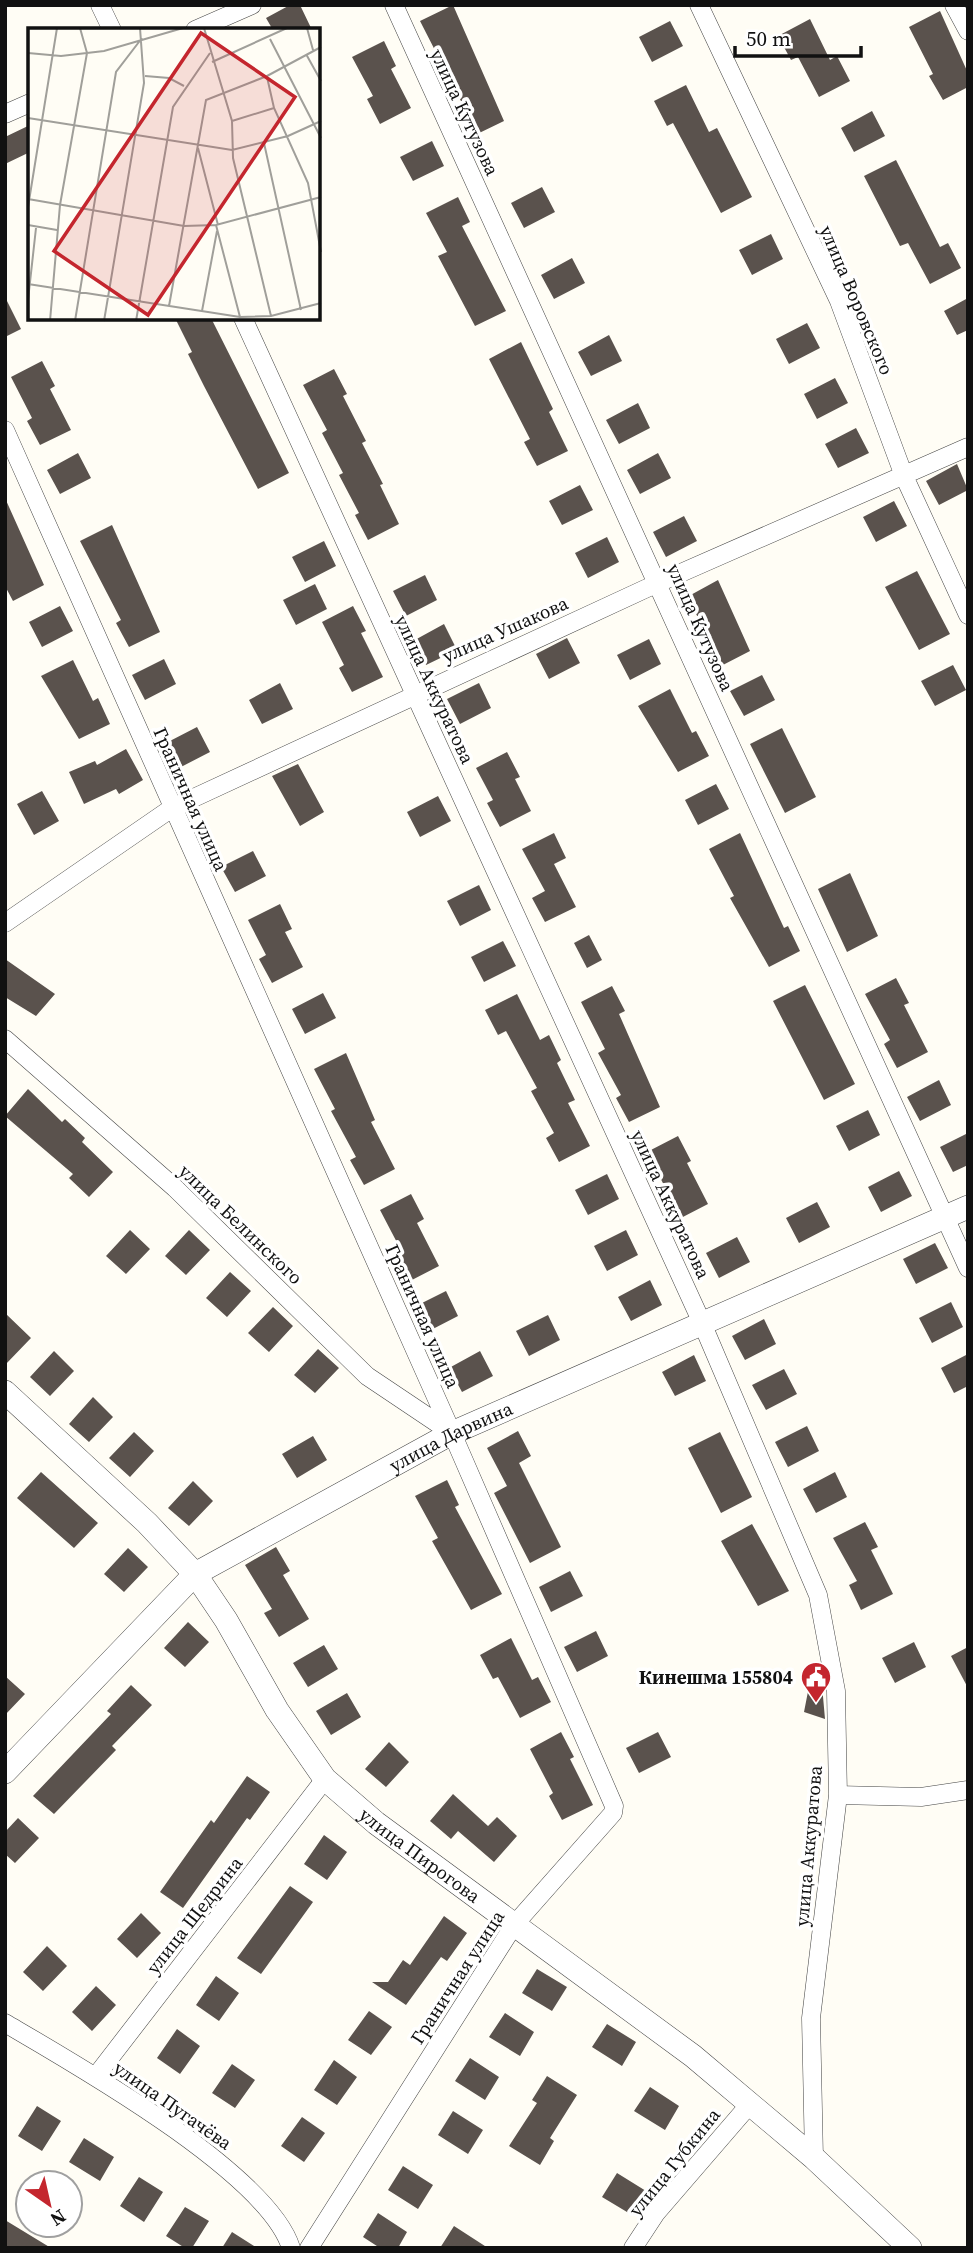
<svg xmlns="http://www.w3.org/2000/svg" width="973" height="2253" font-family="'Source Serif 4',serif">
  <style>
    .building { fill: #5a524d }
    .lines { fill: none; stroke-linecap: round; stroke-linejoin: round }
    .minor-casing { stroke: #444; stroke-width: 19 }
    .tertiary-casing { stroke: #444; stroke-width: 24 }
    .minor { stroke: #fff; stroke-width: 18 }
    .tertiary { stroke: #fff; stroke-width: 23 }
    .labels { text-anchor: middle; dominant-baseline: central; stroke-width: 7; stroke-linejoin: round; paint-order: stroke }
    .street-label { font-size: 19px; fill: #111; stroke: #fff }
    .poi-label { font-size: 19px; font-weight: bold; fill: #111; stroke: #fff; text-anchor: end }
    .inset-road { fill: none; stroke: #a09f9a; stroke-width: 2 }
    .view { fill: #c4262e; fill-opacity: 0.15; stroke: #c4262e; stroke-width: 3.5 }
    .inset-edge { fill: none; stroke: #111; stroke-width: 3.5 }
  </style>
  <rect width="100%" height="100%" fill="#fffdf5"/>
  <path class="building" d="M290,5h10l12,25h-39l-7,-12z
    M453,5l51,116 -31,15 -13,-24 5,-3 -45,-88z
    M940,11l28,62v14l-25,13 -14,-24 4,-2 -24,-47z
    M810,19l20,41 7,-4 13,25 -31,16 -21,-40 -7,3 -13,-24z
    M670,21l13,25 -31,16 -13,-25z
    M384,41l12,25 -5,3 20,39 -31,16 -13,-25 6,-3 -21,-39z
    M686,85l23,47 8,-4 35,69 -31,16 -48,-90 -6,3 -13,-25z
    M872,111l13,25 -31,16 -13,-24z
    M30,125v27l-25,12v-27z
    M432,141l12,25 -31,15 -13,-24z
    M896,160l44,87 8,-4 13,25 -31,16 -22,-41 -8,3 -36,-70z
    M542,187l13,25 -31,16 -13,-25z
    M458,197l12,25 -8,4 44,85 -31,15 -37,-70 9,-4 -21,-39z
    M771,234l12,25 -31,16 -13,-25z
    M572,258l13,25 -31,16 -13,-24z
    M5,297l16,32 -16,8z
    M968,298v32l-11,5 -13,-24z
    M175,318h36l78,155 -31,16 -54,-103 -16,-32 4,-2z
    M807,323l13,25 -31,16 -13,-25z
    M609,335l13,26 -31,15 -13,-24z
    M521,342l32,67 -4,3 19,39 -31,15 -13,-24 6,-3 -41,-80z
    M42,361l13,25 -5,3 21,41 -31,15 -13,-24 5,-3 -21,-41z
    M334,369l13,25 -4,2 23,45 -4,2 21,41 -3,1 19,39 -31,16 -13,-25 4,-2 -20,-38 4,-2 -21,-40 5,-3 -24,-45z
    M835,378l13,25 -31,16 -13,-25z
    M638,403l12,25 -31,16 -13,-24z
    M856,428l13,25 -31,15 -13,-24z
    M78,453l13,25 -31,16 -13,-24z
    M658,453l13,25 -31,16 -13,-24z
    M957,464l11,26 -29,15 -13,-24z
    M580,485l13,25 -31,15 -13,-24z
    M5,498l39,87 -31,16 -8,-15z
    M894,501l13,25 -31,16 -13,-25z
    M684,516l13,25 -31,16 -13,-25z
    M112,525l48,107 -31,15 -13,-24 5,-3 -41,-79z
    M607,537l12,25 -31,16 -13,-25z
    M324,541l12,25 -31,16 -13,-25z
    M917,571l33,63 -31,16 -34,-63z
    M425,575l12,25 -31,16 -13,-25z
    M718,580l32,71 -31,16 -13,-24 4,-3 -23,-43z
    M315,584l12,25 -31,16 -13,-25z
    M60,606l13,25 -31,16 -13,-25z
    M353,606l13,25 -5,2 22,44 -31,15 -13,-24 5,-3 -22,-43z
    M444,624l13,26 -31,15 -13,-24z
    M567,638l13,25 -31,16 -13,-25z
    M649,639l12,25 -31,16 -13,-25z
    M164,659l12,25 -31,16 -13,-25z
    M73,660l20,41 5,-3 12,26 -31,15 -38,-63z
    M953,665l13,25 -31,16 -14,-25z
    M762,675l13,25 -31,16 -14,-25z
    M280,683l13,26 -31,15 -13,-24z
    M479,683l12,25 -31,16 -13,-25z
    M670,689l22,44 4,-2 13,25 -31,16 -40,-66z
    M197,727l13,25 -31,16 -13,-25z
    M782,728l34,69 -31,16 -35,-69z
    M126,749l17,31 -24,14 -3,-5 -32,15 -15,-32 26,-11 2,4z
    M507,752l13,25 -5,2 16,32 -31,16 -13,-24 6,-3 -17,-32z
    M298,764l26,48 -24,14 -28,-50z
    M716,784l13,25 -31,16 -13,-25z
    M42,791l17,30 -25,14 -17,-31z
    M438,796l13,25 -31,16 -13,-25z
    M554,833l12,25 -12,6 22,43 -31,15 -13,-24 13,-7 -23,-42z
    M740,833l44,95 4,-2 12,25 -31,16 -39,-69 4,-2 -25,-47z
    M253,851l13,25 -31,16 -14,-25z
    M850,873l28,63 -31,16 -29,-63z
    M479,885l12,25 -31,16 -13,-25z
    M280,904l12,25 -7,3 18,35 -31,16 -13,-24 7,-4 -18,-35z
    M589,935l13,25 -15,8 -13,-25z
    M503,941l13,25 -32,16 -13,-25z
    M5,959l50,35 -19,22 -31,-19z
    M896,978l13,25 -5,2 24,47 -31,16 -13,-24 6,-4 -25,-46z
    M805,985l50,99 -31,16 -51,-99z
    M612,986l13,25 -6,3 41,93 -31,15 -13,-24 5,-3 -23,-42 7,-4 -24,-47z
    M323,993l13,25 -31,16 -13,-25z
    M517,994l23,46 9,-5 12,25 -4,3 18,37 -7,3 22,43 -31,16 -13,-24 8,-5 -23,-42 6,-3 -31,-57 -8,4 -13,-25z
    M346,1053l29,67 -4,2 24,47 -31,16 -14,-25 6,-3 -25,-46 4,-2 -21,-40z
    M939,1080l12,25 -31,16 -13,-24z
    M28,1089l34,33 3,-3 20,19 -3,4 31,30 -24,25 -20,-19 4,-4 -68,-58z
    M868,1110l12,25 -31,16 -13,-25z
    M968,1133v32l-15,7 -13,-25z
    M678,1136l13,25 -4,2 21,41 -31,16 -13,-25 4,-2 -21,-41z
    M899,1171l13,25 -31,16 -13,-25z
    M607,1174l12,25 -31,16 -13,-25z
    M411,1194l13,25 -7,4 22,43 -31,16 -13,-25 8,-3 -23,-44z
    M817,1202l13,25 -31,16 -13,-25z
    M130,1230l20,19 -24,25 -20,-18z
    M189,1230l21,20 -24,25 -21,-19z
    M626,1230l12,25 -31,16 -13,-25z
    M737,1237l13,25 -31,16 -13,-25z
    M935,1243l13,25 -32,16 -13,-25z
    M230,1272l21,19 -24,26 -21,-19z
    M650,1280l12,25 -31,16 -13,-24z
    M446,1291l12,25 -31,16 -13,-25z
    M951,1302l12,25 -31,16 -13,-25z
    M273,1307l20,19 -24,26 -21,-19z
    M5,1313l26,25 -26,27z
    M548,1315l12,25 -31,16 -13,-25z
    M764,1319l12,25 -31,16 -13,-24z
    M318,1349l21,19 -24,25 -21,-18z
    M54,1351l20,20 -24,25 -20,-19z
    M480,1351l13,25 -31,16 -13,-24z
    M968,1354v32l-14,7 -13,-25z
    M694,1355l12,26 -31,15 -13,-24z
    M784,1369l13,25 -31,16 -14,-25z
    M93,1397l20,20 -24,25 -20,-18z
    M807,1426l12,25 -31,16 -13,-25z
    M518,1431l13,25 -12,7 42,84 -31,16 -36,-70 13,-7 -20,-38z
    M134,1432l20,19 -24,26 -21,-19z
    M720,1432l32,65 -31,16 -33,-65z
    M313,1436l14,24 -30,18 -15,-24z
    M41,1472l57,51 -24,25 -57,-50z
    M835,1472l12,25 -31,16 -13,-24z
    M447,1480l12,25 -4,2 47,87 -31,16 -39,-69 6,-3 -23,-42z
    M193,1481l20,20 -24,25 -21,-18z
    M865,1522l13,25 -7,3 22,44 -32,16 -12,-25 8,-4 -24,-43z
    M752,1524l37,67 -31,15 -37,-65z
    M276,1547l14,24 -7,4 26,44 -30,18 -15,-24 8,-4 -27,-44z
    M128,1548l20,19 -24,25 -20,-18z
    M570,1571l13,25 -32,16 -12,-25z
    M188,1622l21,20 -24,25 -21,-19z
    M596,1631l12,25 -31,16 -13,-25z
    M511,1638l21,42 6,-3 13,25 -31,16 -22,-41 -5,2 -13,-24z
    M914,1642l12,25 -31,16 -13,-25z
    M324,1645l14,24 -30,18 -15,-24z
    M968,1647v41l-17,-32z
    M812,1671l9,3 4,45 -21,-7z
    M5,1676l20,18 -20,21z
    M131,1685l21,20 -40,41 4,4 -62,64 -21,-18 78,-82 -4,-3z
    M347,1693l14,24 -30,18 -15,-24z
    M561,1732l13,25 -4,2 23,46 -31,15 -13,-24 4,-3 -23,-44z
    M658,1732l13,25 -32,16 -13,-25z
    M389,1742l20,20 -23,25 -21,-18z
    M247,1776l23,16 -20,28 -3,-2 -64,90 -23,-16 51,-72 3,3z
    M453,1794l35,32 9,-9 20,19 -23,26 -36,-31 -7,8 -21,-18z
    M18,1818l21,20 -24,25 -10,-9v-22z
    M324,1835l23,17 -20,28 -23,-16z
    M290,1886l23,16 -52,72 -24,-16z
    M141,1913l20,20 -24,25 -20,-19z
    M444,1916l23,17 -20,28 -6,-4 -35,48 -34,-23h16l15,-22 7,5z
    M47,1946l20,20 -24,25 -20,-19z
    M537,1969l30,18 -15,24 -30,-18z
    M216,1976l23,17 -20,28 -23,-16z
    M96,1986l20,19 -24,26 -20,-19z
    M369,2011l23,16 -21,28 -23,-15z
    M505,2013l29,19 -14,24 -31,-19z
    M607,2024l29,18 -14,24 -30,-19z
    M177,2029l23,17 -20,28 -23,-16z
    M470,2058l29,19 -14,23 -30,-19z
    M334,2060l23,17 -20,28 -23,-15z
    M232,2064l23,16 -20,28 -23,-15z
    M547,2076l30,19 -27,43 4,3 -14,24 -31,-19 28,-43 -5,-3z
    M650,2087l29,19 -14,24 -31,-19z
    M37,2106l24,15 -19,30 -24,-15z
    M453,2111l30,19 -15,24 -30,-19z
    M302,2117l23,16 -21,29 -23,-16z
    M84,2138l30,19 -14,24 -31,-19z
    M403,2166l30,19 -15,24 -30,-19z
    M617,2173l29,18 -14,24 -30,-18z
    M139,2177l24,15 -19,30 -24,-16z
    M185,2207l24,14 -17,27h-7l-19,-12z
    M378,2213l29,19 -9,16h-18l-17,-11z
    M5,2220l46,28h-46z
    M454,2226l34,22h-48z
    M232,2232l25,16h-35z"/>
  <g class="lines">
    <g class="minor-casing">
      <path id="minor" d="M100,5l12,25
        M394,5l574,1263
        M699,5l140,296 65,175 64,139
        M954,5l14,26
        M195,30l57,-25
        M5,114l25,-11
        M243,318l459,1005 116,272 18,96 2,104 -27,223 3,140
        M5,430l447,1003 162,373 -1,7 -99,112 -205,323
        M5,923l167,-115 486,-225 310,-136
        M5,1039l170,149 192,188 85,57
        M838,1795l83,2 47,-7
        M5,2023c70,41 263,150 286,225
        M96,2076l229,-297
        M633,2248l23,-35 94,-109"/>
    </g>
    <g class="tertiary-casing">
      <g id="tertiary">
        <path id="s1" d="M5,1392l142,131 48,51 31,46 51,90 48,69 51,44 317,233 121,102 96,90"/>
        <path id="s2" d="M5,1772l190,-198 257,-141 516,-226"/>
      </g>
    </g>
    <use href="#minor" class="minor"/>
    <use href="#tertiary" class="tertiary"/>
  </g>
  <defs>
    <g id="civic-pin" transform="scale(1.575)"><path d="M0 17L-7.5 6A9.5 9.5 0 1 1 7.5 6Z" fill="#c4262e" stroke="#fff"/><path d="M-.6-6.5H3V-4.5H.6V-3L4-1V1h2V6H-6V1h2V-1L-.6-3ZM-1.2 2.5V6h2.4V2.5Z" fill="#fff"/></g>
  </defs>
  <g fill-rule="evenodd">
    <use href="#civic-pin" x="816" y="1677"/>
  </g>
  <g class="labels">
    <g class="street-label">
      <text transform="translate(465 112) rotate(65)">улица Кутузова</text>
      <text transform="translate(857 300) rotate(67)">улица Воровского</text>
      <text transform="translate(701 627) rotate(66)">улица Кутузова</text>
      <text transform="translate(505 629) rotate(-24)">улица Ушакова</text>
      <text transform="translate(435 689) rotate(65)">улица Аккуратова</text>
      <text transform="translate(191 799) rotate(66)">Граничная улица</text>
      <text transform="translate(671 1204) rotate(65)">улица Аккуратова</text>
      <text transform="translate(241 1224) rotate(44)">улица Белинского</text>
      <text transform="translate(423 1316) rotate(66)">Граничная улица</text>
      <text stroke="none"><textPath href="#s2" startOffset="565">улица Дарвина</textPath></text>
      <text transform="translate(808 1846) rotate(-85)">улица Аккуратова</text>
      <text stroke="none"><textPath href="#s1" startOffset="628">улица Пирогова</textPath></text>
      <text transform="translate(194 1915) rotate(-52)">улица Щедрина</text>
      <text transform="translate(457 1977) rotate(-57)">Граничная улица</text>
      <text transform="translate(173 2105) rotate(35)">улица Пугачёва</text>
      <text transform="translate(674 2162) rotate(-51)">улица Губкина</text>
    </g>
    <g class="poi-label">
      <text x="793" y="1677">Кинешма 155804</text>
    </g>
  </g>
  <g transform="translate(28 28)">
    <rect width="292" height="292" fill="#fffdf5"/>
    <path class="inset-road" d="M176,0l28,93 1,37 38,158M279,0l6,22M242,11l51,99M0,25l33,3 43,-5 79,-23M278,26l15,27M184,34l75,-34M117,48l24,2 15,8M239,49l7,31 34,75 13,69M0,90l204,32 56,-14 33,-15M204,93l42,-13M236,115l37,167M170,120l20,77M0,171l156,27 32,-1 105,-28M0,179l29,-179M0,197l29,5M188,197l24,92M0,256l212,33 31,-1 50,-13M0,272l8,-72M141,278l37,-206 61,-24 54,-29M174,283l15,-80M22,293l10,-116 27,-152 -7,-25M47,293l41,-249 26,-34M76,293l40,-238 -4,-55M108,293l37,-214 37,-54"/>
    <path class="view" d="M173,5l94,64 -147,218 -94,-64z"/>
    <rect width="292" height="292" class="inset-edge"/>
  </g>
  <rect width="973" height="2253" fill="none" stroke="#111111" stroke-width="14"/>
  <g transform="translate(49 2204) rotate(146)"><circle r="33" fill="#ffffff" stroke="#a0a0a0" stroke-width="2"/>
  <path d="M0-5L12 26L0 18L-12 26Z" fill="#c4262e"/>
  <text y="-10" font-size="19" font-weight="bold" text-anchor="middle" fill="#111111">N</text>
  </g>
  <path d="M735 46v10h126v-10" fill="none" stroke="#111111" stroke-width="3.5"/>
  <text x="746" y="46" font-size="21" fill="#111111" stroke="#ffffff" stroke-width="5" paint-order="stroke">50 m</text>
</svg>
